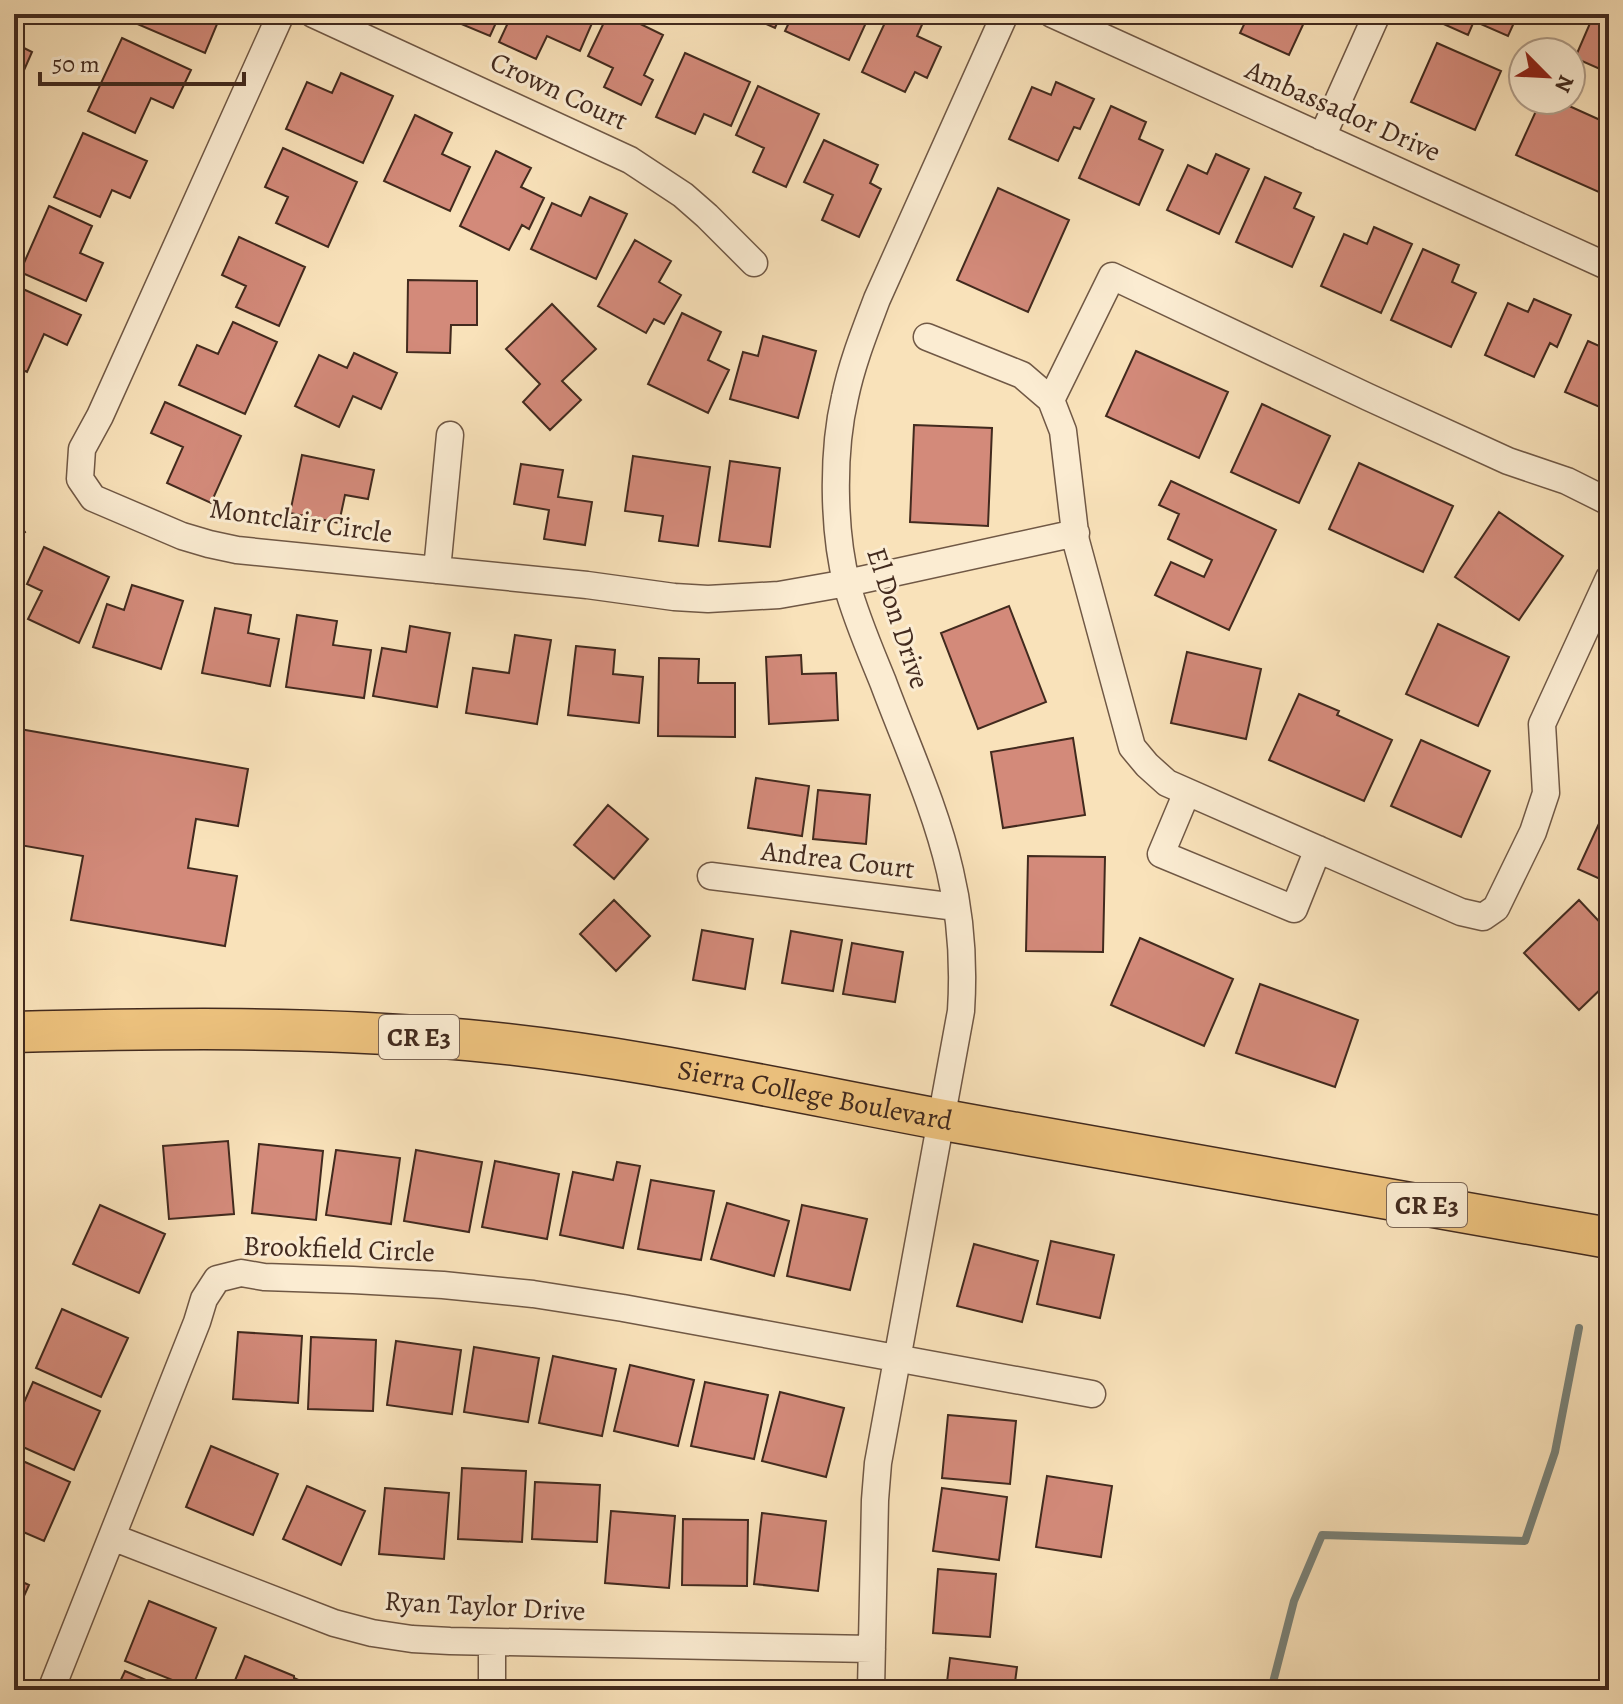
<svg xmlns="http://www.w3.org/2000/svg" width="1623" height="1704" font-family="Alegreya,serif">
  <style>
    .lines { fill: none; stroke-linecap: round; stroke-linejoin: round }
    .stream { stroke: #798279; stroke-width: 8 }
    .building { fill: #d38a7a; stroke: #422a1e; stroke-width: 2 }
    .minor-casing { stroke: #705845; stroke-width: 29 }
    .primary-casing { stroke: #422a1e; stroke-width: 43 }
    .minor { stroke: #fbecd2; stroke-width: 26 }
    .primary { stroke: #ecc17d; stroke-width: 40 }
    .labels { text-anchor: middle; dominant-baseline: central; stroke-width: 6; stroke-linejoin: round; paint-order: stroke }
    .shield { fill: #fbecd2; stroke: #7a6454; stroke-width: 2 }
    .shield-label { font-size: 26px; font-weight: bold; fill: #422a1e }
    .street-label { font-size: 28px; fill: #422a1e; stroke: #fbecd2 }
  </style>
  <rect width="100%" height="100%" fill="#f9e2ba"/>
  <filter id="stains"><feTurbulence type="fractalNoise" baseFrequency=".0025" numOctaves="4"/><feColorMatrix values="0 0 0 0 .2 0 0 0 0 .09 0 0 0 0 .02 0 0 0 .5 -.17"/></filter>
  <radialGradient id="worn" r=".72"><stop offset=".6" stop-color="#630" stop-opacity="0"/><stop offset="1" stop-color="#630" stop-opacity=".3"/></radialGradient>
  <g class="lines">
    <path class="stream" d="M1271,1690l23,-89 28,-66 203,6 30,-89 24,-124"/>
  </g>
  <path class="building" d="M139,14h75l6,3 -15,36 -70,-30z
    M457,14h43l-10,22 -36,-15z
    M512,14h84l-16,37 -33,-15 -11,23 -37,-17z
    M608,14h12l43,21 -19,40 9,5 -12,25 -37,-18 9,-19 -25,-12z
    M744,14h37l-6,14z
    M793,14h77l-21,46 -64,-29z
    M889,14h27l9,4 -8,18 24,11 -14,31 -12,-6 -10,20 -43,-20z
    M1249,14h59l-19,41 -49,-22z
    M1443,14h75l-10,22 -34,-15 -6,14 -29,-13z
    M1594,14h15v59l-34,-15z
    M122,38l69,32 -18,38 -22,-10 -16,35 -47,-22z
    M14,43l18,9 -18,41z
    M1437,43l64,28 -26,59 -64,-28z
    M685,53l65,29 -19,44 -27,-12 -9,20 -39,-17z
    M341,73l52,23 -30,67 -77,-34 21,-47 25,11z
    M1056,82l38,17 -14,30 -6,-2 -16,34 -49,-22 23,-52 19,8z
    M758,86l61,28 -33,73 -33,-15 11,-24 -28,-13z
    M1541,100h15l53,24v51l-8,18 -85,-38z
    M1111,106l35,16 -7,17 24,11 -24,55 -60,-27z
    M415,115l37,18 -10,21 28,13 -20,44 -66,-30z
    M83,133l64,28 -17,37 -18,-8 -12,27 -46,-20z
    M824,140l54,25 -8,18 11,6 -22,48 -37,-17 11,-25 -29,-13z
    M283,148l74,34 -29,65 -52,-24 12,-26 -23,-10z
    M496,151l35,17 -10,19 23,11 -15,31 -7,-4 -13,25 -49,-24z
    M1216,154l33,15 -30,65 -52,-24 21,-45 19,9z
    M1265,177l36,16 -7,15 20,9 -22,50 -56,-25z
    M998,188l71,32 -41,92 -71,-32z
    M590,197l37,17 -31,65 -65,-30 21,-46 29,13z
    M49,206l43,20 -12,27 23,10 -17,38 -66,-29z
    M1374,227l38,17 -31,69 -60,-27 23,-52 23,10z
    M239,237l66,30 -26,59 -43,-19 10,-21 -24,-11z
    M635,240l36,21 -12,21 22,13 -17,29 -10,-5 -8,14 -48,-27z
    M1423,249l36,16 -7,17 24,11 -25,54 -60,-27z
    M408,280l69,1v44h-26l-1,28 -43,-1z
    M14,285l67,30 -14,30 -23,-11 -17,38 -13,-6z
    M1534,299l37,16 -14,32 -7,-4 -16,34 -49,-22 23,-52 20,9z
    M552,304l44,45 -34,32 19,19 -31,30 -27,-28 17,-18 -34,-35z
    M682,313l39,19 -13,28 21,10 -21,43 -60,-29z
    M233,322l44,20 -32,72 -66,-29 18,-40 21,9z
    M763,336l53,15 -18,67 -68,-19 13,-47 15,4z
    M1588,341l20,9 1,-3v64l-44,-19z
    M1136,351l92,41 -29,66 -93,-42z
    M354,353l43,20 -16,36 -28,-13 -14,31 -44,-21 24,-51 28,13z
    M14,392h5l3,57h-8z
    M165,402l76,34 -30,67 -44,-20 16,-36 -32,-14z
    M1262,404l68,32 -31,67 -68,-31z
    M914,425l78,3 -4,98 -78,-4z
    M302,455l72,15 -6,29 -23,-4 -6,28 -49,-10z
    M633,456l77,11 -12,79 -39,-5 4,-25 -38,-5z
    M730,461l50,7 -10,79 -51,-6z
    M1359,463l94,43 -30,66 -94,-43z
    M521,464l42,6 -5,27 34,5 -7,43 -41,-6 5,-29 -35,-6z
    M1171,481l105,49 -47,100 -74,-35 16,-33 33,15 8,-17 -44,-21 11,-25 -20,-9z
    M1499,512l64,44 -44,64 -64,-43z
    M14,518l11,14 -11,9z
    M44,547l65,30 -30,66 -51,-24 14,-28 -15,-7z
    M132,585l51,16 -22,68 -68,-22 14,-43 17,6z
    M1009,606l37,96 -68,27 -37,-96z
    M215,608l36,7 -3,18 31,6 -9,47 -68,-13z
    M297,615l40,6 -4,24 38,5 -7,48 -78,-11z
    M1438,624l71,33 -31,69 -72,-32z
    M410,626l40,7 -13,74 -64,-11 9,-48 24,4z
    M515,635l36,5 -14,84 -71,-11 7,-45 36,5z
    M576,646l39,4 -2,24 30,3 -4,46 -71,-8z
    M1187,652l74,17 -15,70 -75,-16z
    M801,655l1,19 34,-1 2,47 -69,4 -3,-67z
    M659,658l40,1 -1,24h37v54l-77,-1z
    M1299,694l40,17 -2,4 55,25 -28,61 -95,-41z
    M14,728l234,41 -10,57 -42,-7 -8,49 49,8 -12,70 -154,-26 12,-64 -69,-12z
    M1073,738l12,77 -82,13 -12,-76z
    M1421,740l69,31 -29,66 -70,-31z
    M756,778l53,8 -7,50 -54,-8z
    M818,790l52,5 -4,49 -53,-5z
    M1609,802v81l-31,-14z
    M608,805l40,34 -34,40 -40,-34z
    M1028,856l77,1 -2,95 -77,-1z
    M614,900l36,36 -34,35 -36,-37z
    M1579,900l30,32v49l-30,29 -55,-57z
    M702,930l51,9 -8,50 -52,-9z
    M791,931l51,9 -9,51 -51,-8z
    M1140,938l93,41 -29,67 -93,-41z
    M852,943l51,9 -8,50 -52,-8z
    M1260,984l98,36 -23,67 -99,-34z
    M228,1141l6,73 -65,5 -6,-73z
    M259,1144l64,7 -7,69 -64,-7z
    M336,1150l64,8 -9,66 -65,-9z
    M416,1150l66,12 -13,70 -65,-11z
    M495,1161l64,13 -12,65 -65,-12z
    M617,1162l23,4 -17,82 -63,-13 13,-63 40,8z
    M651,1180l63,11 -13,69 -63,-11z
    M727,1203l62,18 -15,55 -63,-17z
    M100,1205l65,29 -26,59 -66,-29z
    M802,1205l65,14 -17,71 -63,-14z
    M1051,1241l63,14 -14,63 -63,-14z
    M974,1244l64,17 -16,61 -65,-16z
    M62,1309l66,29 -27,59 -65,-29z
    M238,1332l64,4 -4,67 -65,-4z
    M311,1337l65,3 -3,71 -65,-2z
    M396,1341l65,9 -9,64 -65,-9z
    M474,1347l65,11 -11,64 -64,-10z
    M553,1356l63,13 -14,67 -63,-13z
    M630,1365l64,15 -16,66 -64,-15z
    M33,1382l67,29 -26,59 -60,-27v-18z
    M705,1382l63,13 -14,64 -63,-13z
    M780,1392l64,16 -18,69 -64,-16z
    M948,1415l68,6 -6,63 -68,-6z
    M211,1446l67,28 -25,61 -67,-28z
    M16,1458l54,24 -26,59 -30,-13v-66z
    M462,1468l64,3 -4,71 -64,-3z
    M1047,1476l65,10 -11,71 -65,-10z
    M535,1482l65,3 -3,57 -65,-3z
    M307,1486l58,25 -24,54 -58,-26z
    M385,1488l64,5 -5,66 -65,-5z
    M942,1488l65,9 -8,63 -66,-9z
    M611,1511l64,5 -6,72 -64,-5z
    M762,1513l64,8 -8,70 -64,-7z
    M683,1519l65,1 -1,66 -65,-1z
    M938,1569l58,5 -6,63 -57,-4z
    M14,1578l15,7 -15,33z
    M149,1601l67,27 -24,60 -67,-27z
    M245,1656l49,20v2l9,4 -3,8h-69z
    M950,1658l67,9 -3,23h-68z
    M125,1671l44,19h-53z"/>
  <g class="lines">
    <g class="minor-casing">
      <path id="minor" d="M281,14l-181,402 -18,33 -2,30 13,19 89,38 27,8 28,6 350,35 87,12 34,2 71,-4 68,-12 229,-50
        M313,14l317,146 53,35 24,21 47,47
        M1052,14l557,253
        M1322,137l55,-123
        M927,337l95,38 29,25 12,31 13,110 56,206 15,18 20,18 294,129 22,5 13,-9 37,-76 13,-39 -4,-69 67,-146
        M1051,400l61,-124 256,121 140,64 59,20 42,21
        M437,570l13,-135
        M1187,792l-26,62 133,55 24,-60
        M711,876l245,31
        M112,1537l222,86 38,10 40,6 38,2 422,8
        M51,1690l146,-368 7,-23 13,-20 24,-6 23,4 89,3 90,5 90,9 90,14 469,86
        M492,1690v-48
        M871,1690l4,-190 3,-37 83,-452c3,-47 0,-94 -11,-140 -15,-65 -44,-127 -67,-189 -13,-32 -27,-64 -36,-97 -14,-54 -15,-133 -2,-188 7,-34 20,-66 32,-98l128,-285"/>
    </g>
    <g class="primary-casing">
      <g id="primary">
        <path id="s1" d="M14,1032c151,-4 303,-6 453,8 164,15 326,52 488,82 218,40 436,77 654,116"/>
      </g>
    </g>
    <use href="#minor" class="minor"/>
    <use href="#primary" class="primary"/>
  </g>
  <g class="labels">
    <g class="shield">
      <rect x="379" y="1015" width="80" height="44" rx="6"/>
      <rect x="1387" y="1183" width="80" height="44" rx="6"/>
    </g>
    <g class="shield-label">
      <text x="419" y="1037">CR E3</text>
      <text x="1427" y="1205">CR E3</text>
    </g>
    <g class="street-label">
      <text transform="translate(559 91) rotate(25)">Crown Court</text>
      <text transform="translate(1343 111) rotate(24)">Ambassador Drive</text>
      <text transform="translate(301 521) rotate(8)">Montclair Circle</text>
      <text transform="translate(898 618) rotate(72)">El Don Drive</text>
      <text transform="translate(838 860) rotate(7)">Andrea Court</text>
      <text stroke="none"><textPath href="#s1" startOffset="806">Sierra College Boulevard</textPath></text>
      <text transform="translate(339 1249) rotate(2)">Brookfield Circle</text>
      <text transform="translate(485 1606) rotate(3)">Ryan Taylor Drive</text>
    </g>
  </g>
  <rect width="1623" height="1704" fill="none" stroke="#f9e2ba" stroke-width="48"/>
  <rect x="16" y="16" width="1591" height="1672" fill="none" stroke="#422a1e" stroke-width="4"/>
  <rect x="24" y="24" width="1575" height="1656" fill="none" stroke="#422a1e" stroke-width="2"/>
  <g transform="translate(1547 76) rotate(114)"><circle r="38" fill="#fbecd2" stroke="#b19e8a" stroke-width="2"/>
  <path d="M0-6L14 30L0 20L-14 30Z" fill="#8f2418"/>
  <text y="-12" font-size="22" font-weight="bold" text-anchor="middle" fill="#422a1e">N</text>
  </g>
  <path d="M40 72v12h204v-12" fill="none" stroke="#422a1e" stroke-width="4"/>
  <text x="52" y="72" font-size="24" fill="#422a1e" stroke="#fbecd2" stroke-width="6" paint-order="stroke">50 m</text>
  <rect width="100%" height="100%" filter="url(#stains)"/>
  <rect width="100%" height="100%" fill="url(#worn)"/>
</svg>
